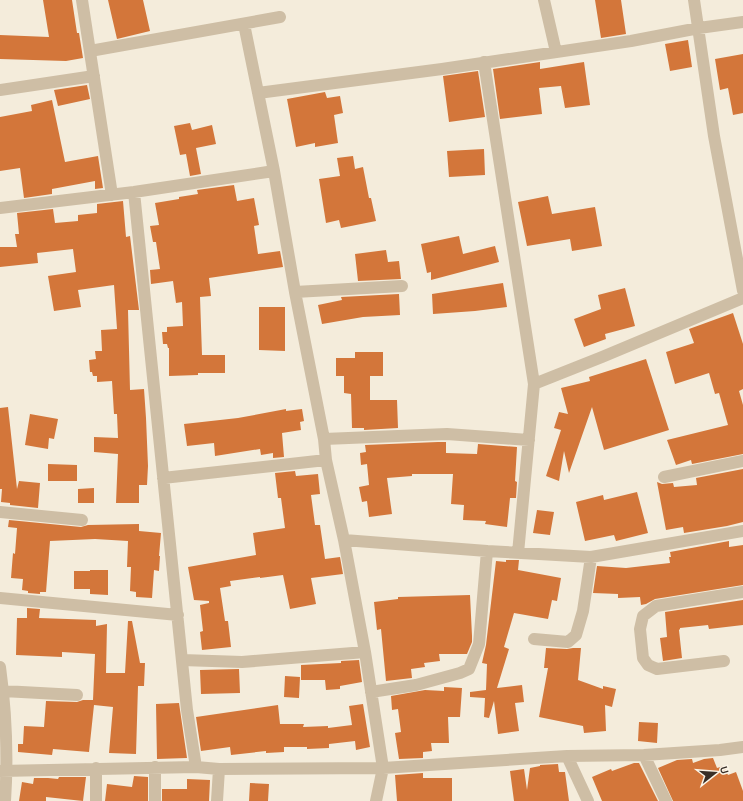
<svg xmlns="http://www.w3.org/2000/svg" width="743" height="801" font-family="Karla,sans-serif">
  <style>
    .building { fill: #d3763a }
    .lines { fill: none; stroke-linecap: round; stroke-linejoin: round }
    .street { stroke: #cebea5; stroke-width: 12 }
  </style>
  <rect width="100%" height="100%" fill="#f4ecdb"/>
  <path class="building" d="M43,0h29l5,33h2l4,25 -17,3 -66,-2v-24l49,2z
    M108,0h35l7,31 -33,8z
    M595,0h26l5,34 -25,4z
    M688,40l4,27 -22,4 -5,-27z
    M743,54v59l-10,2 -5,-27 -8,2 -5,-31z
    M540,62v7l44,-7 6,43 -25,3 -4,-22 -22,2 3,26 -42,5 -7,-50z
    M478,71l7,46 -36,5 -6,-46z
    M87,85l3,14 -32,7 -4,-16z
    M325,92l2,6 13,-2 3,17 -9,2 4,28 -23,4v-4l-19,4 -9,-48z
    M52,100l13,62 33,-6 5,32 -8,1v-8l-43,8v5l-28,4 -4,-30 -20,3v-54l32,-6 -1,-6z
    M190,123l2,7 20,-5 4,19 -20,4 5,26 -11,2 -4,-22 -6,1 -6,-29z
    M484,149l1,26 -36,2 -2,-26z
    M353,156l2,13 8,-2 6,31h2l5,23 -35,7 -2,-8 -13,3 -7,-44 21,-3 -3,-18z
    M234,185l3,16 17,-3 5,27 -5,1 4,28 22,-3 3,16 -74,11 2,18 -11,1 2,58h23v18h-27v2l-29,1v-28h-1l-1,-4h-4l-1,-12h5v-5l16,-1 -1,-24 -6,1 -3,-22 -22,3 -1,-14 10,-1 -4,-27h-3l-3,-16 9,-1 -4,-22 24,-4v-2l19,-3 -1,-4z
    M548,196l4,18 43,-7 7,39 -30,5 -2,-12 -43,7 -9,-44z
    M123,201l3,36 4,-1 9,74h-11l2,80 14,-1 2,29 2,48 -1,19h-8v18h-23l2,-49 -24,-2v-15l24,1 -1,-24h-3l-2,-33 -15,1v-6h-4l-1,-4h-2l-1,-12 7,-1 -1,-8h7l-1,-21 16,-1 -3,-44 -36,5 3,17 -27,4 -6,-35 28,-4 -3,-23 -36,4 1,10 -38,4v-20h17l-2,-13h4l-2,-21 36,-4 2,14 23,-2v-6l19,-2v-9z
    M459,236l4,18 32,-8 4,16 -68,18v-8l-4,1 -6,-29z
    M386,250l2,12 11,-1 2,18 -43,2 -3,-27z
    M503,283l4,24 -32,4 -42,3 -1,-20z
    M625,288l10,38 -30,8 1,5 -22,8 -10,-28 27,-10 -3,-14z
    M399,294l1,21 -37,2 -41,7 -4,-19 24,-5 -1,-3z
    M259,307h26v44l-26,-1z
    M733,313l10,31v45l-4,2 4,14v49l-51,10 -1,-4 -15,5 -9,-25 61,-15 -9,-32 -4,1 -6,-21 -34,11 -9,-32 28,-9 -5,-14z
    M355,352h28v24h-13v24h27l1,28 -34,2v-2h-12l-1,-34 -7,-1v-17h-8v-18h19z
    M646,359l23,71 -65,20 -12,-43 -23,66 -5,-22 -5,30 -13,-5 15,-46 -7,-2 5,-16 9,2 -7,-26 29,-7 -1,-4z
    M8,407l9,82 2,-8 21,2 -2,25 -28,-3v-2l-9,-1 1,-13h-2v-81z
    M286,409v2l16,-2 2,12 -4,1 1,8 -19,3 2,24 -11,1v-5l-12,2 -1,-6 -45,7 -1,-13 -27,3 -3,-22 54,-6z
    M30,414l28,5 -4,20 -5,-1 -1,11 -23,-4z
    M438,442h8v11l31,1 1,-10 39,3 -2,34 2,1 -1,16h-6l-3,29 -22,-3 1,-3 -23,-1 1,-15 -13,-1 2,-30h-41v2l-25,2 5,36 -23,3 -2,-16 -5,1 -3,-15 10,-2 -2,-21 -6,1 -1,-12 6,-1 -1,-7z
    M48,464l29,1v16h-29z
    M743,469v53l-16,4 -43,7 -1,-6 -17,3 -9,-48 5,2 11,-1 1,4 23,-2 -1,-7z
    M295,471l1,5 22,-2 2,20 -9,1 4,30h5l5,34 15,-2 3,17 -32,4 5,26 -26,5 -7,-34 -23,3v-1l-30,4 1,5 -11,2 5,33h3l3,26 -29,3 -2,-18 3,-1 -3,-26 9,-2v-2l-15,-1 -6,-33 68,-12 -3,-22 32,-5 -4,-30h-3l-3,-25z
    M94,488v15h-16v-14z
    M637,492l11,41 -32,8 -2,-6 -29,6 -9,-39 27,-7 1,5z
    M537,510l17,2 -4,23 -17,-2z
    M9,520l72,7 7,-2 51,-1v7l22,2 -2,23h1l-1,15 -5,-1 -2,28 -16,-1v-5l-6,-1 1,-24h-4l1,-26 -33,-2 -45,2 -4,51h-6v2l-12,-1v-2l-6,-1 1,-11 -12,-1 2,-25 2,1 2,-26 -9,-1z
    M729,541v6l14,-2v40l-88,14 -9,5 -5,1 -1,-8 -22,1v-4l-25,-1 4,-27 29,2 44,-5 -1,-6h2l-1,-5z
    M506,560h13l-1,10 43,8 -4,23 -5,-1 -4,19 -34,-6 -10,34 5,2 -12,39 25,-3 2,17 -9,1 4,28 -21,3 -4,-33 -5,17 -5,-1 1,-19 -15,-1v-5l16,-2 1,-26 -5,-1 4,-18 10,-84 10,1z
    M90,570h18v25l-18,-1v-5h-16v-18h16z
    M470,595l2,41v6l-5,12h-28l1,7 -16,2 1,4 -14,2 1,9 -26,3 -5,-52 -4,1 -3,-28 24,-3v-2z
    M743,600v25l-34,4 -1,-4 -28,3v1l-1,1 3,28 -19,3 -3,-23 7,-1 -2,-25z
    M27,608l13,1 -1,9 57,2v6l11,-2 -1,49h19l3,-52h4l8,42h5l-1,23h-6l-2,68 -27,-1 4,-46 -19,-2 -5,47 -36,-3 -1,6 -34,-3v-8h5l1,-18 20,1 2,-26 31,1 6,-2h10l2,-46 -33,-2v5l-46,-2 1,-37h10z
    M546,648l21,1 6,-1h8l-3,32 25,9v-3l13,3 -4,18 -7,-2 1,26 -22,2 -1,-7 -44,-9 9,-49h-4z
    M359,660l3,22 -22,4v3l-14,1 -1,-10h-24v-15l40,-2v-2z
    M239,669l1,24 -39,1 -1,-24z
    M285,676l15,1 -1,21 -15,-1z
    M444,687l18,1 -2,29h-12l1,26h-18l1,8 -9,1v6l-24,1 -4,-26 6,-1 -3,-23 -6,1 -1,-14 34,-6 19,1z
    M179,703l8,55 -30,1 -1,-55z
    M363,704l7,43 -14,3 -1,-9 -26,3v4l-22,1v-2h-23v5l-18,1v-2l-35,4 -1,-8 -29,4 -5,-34 82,-12 2,19h24l-1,3 25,-1v2l24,-3 -3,-19z
    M639,722l19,1 -1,20 -19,-2z
    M713,758l4,10 7,-2 4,9 8,-3 7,19v10h-70l-15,-33 19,-8 15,-1 1,4 11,-4z
    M634,763h5l19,38h-56l-10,-24 19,-8 1,2z
    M558,764l1,8h6l4,29h-55l-4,-30 14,-2 3,21 3,-22 10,-2v-1z
    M423,773v5h29v23h-55l-2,-26z
    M134,776l14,1v24h-43l2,-17 25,3z
    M59,777h27l-3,24 -37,-4v4h-27l3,-19 11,2 1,-6h14l10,1z
    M187,779l23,1 -1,21h-47v-12h25z
    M250,783l19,1 -1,17h-19z"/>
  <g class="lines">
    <path class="street" d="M82,0l30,195
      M544,0l12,52
      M694,0l20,136 29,155
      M244,24l30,147 21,121 29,147 2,21 18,80 21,112 18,116 -7,33
      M90,51l190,-34
      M484,62l50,322 -16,169
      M0,90l94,-14
      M258,93l184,-24 189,-28 68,-13 44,-6
      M134,192l53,518 9,57
      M0,208l134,-16 140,-21
      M295,292l107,-6
      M534,384l68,-27 141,-59
      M324,439l123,-5 82,6
      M664,477l79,-16
      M163,478l163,-18
      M0,512l82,8
      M344,540l143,11 104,6 152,-26
      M0,598l178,17
      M534,639l34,3 8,-7 7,-24 8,-54
      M182,660l60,2 123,-10
      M724,661l-67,8 -9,-4 -5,-7 -3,-29 3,-13 13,-10 87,-14
      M0,667c6,44 8,90 5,134
      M3,691l74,4
      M371,692l45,-7 44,-12 9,-4 10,-25 8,-93
      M644,755l22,46
      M567,756l21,45
      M96,768v33
      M0,771l196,-4 23,2 164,-1 184,-12 77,-1 76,-5 23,-3
      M155,801v-34
      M217,801l2,-32"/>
  </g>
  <g transform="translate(715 773) rotate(73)" stroke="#fbf5e8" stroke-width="3" paint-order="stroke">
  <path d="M0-3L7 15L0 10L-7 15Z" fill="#392f27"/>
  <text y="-6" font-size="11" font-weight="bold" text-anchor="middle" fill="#392f27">U</text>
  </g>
</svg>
